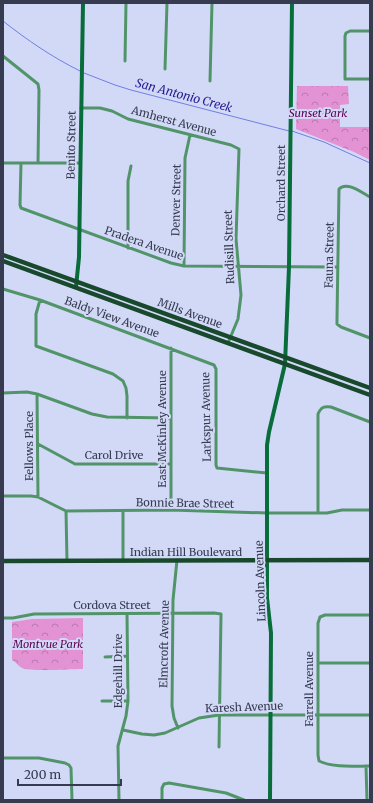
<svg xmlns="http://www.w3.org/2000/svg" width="373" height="803" font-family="Merriweather,serif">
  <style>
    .park { fill: url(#park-crowns) }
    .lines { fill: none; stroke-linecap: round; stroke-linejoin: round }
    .stream { stroke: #6f7fe4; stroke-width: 1 }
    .street { stroke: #529469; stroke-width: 3 }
    .secondary { stroke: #086c3b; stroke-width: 4 }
    .primary { stroke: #19492c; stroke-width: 4.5 }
    .labels { text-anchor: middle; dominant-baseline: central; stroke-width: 4; stroke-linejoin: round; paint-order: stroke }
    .park-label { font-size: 11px; font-style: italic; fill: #5c0152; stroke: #d2d9f7 }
    .street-label { font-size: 11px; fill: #363b4f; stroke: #d2d9f7 }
    .water-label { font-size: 12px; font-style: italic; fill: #241b91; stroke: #d2d9f7 }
  </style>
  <defs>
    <pattern id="park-crowns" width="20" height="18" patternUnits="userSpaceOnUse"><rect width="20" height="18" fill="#e392d3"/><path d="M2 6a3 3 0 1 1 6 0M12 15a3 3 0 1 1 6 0" fill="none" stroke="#b978ae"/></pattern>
  </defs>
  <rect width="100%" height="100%" fill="#d2d9f7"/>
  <path class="park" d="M297,86h51l1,18 -9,1v22h30v33l-16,-8 -58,-23z
    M83,618v51c-11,0 -54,3 -61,-1 -4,-2 -6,-6 -10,-8v-38l20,-3z"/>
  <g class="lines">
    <path class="stream" d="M3,21c24,19 49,36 77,50
      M84,73l31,12 16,5 158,41
      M292,131l32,11 46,21"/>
    <path class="street" d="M370,31h-20l-4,2 -1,3v43h25
      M3,56l35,28 1,6 -1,73
      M125,61l1,-58
      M165,69l2,-66
      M210,81l2,-78
      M81,108h19l12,3 16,8 103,26 8,4 -3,90 5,56 -3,24 -10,24
      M3,163h77
      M21,163l-1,42 1,3 150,55 13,3 153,1
      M370,197c-9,-5 -23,-16 -31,-8l-2,130v5l4,3 29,11
      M128,248v-67l3,-15
      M184,266l1,-108 5,-23
      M3,289l37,11 174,65 2,4v96l1,3 50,5
      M40,300l-4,14v32l77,28 10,7 3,7 1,8v22
      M171,348v162
      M3,393l24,-1 10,2 55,20 15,3 64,1
      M37,394l1,103
      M38,444l37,20h96
      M3,496h28l7,1 28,14 105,-1 96,3h60l15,-3h28
      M66,511l1,50
      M123,511v50
      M318,513v-99c3,-7 6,-8 13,-7l39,15
      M177,560l-4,40 -1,106 2,12 4,10
      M370,615h-45l-5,2 -2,6v132l1,6c15,7 35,5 51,5
      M3,618h10l21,-4 180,-1 7,1 -2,133
      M105,657l22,-1
      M318,663h52
      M102,701h26
      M123,730l19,4 12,1 11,-2 34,-15 20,-3h151
      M3,758h36l26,5 4,2 2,3 1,32
      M366,766l1,34
      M119,800l-1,-54 8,-30 2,-15 -1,-87
      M162,800v-12l2,-4 5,-1 57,10 18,7"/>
    <path class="secondary" d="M76,287l3,-30 4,-254
      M270,800l1,-167 -4,-35v-153l2,-13 16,-68 4,-97 3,-264"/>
    <path class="primary" d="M3,255l367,133
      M3,261l367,134
      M3,561l367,-1"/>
  </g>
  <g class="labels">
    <g class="park-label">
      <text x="318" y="113">Sunset Park</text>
      <text x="48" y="644">Montvue Park</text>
    </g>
    <g class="street-label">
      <text transform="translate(174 121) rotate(15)">Amherst Avenue</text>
      <text transform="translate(71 145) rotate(-89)">Benito Street</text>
      <text transform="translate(281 183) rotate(-90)">Orchard Street</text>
      <text transform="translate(176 200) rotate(-89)">Denver Street</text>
      <text transform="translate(144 243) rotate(19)">Pradera Avenue</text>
      <text transform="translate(229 247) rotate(-92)">Rudisill Street</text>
      <text transform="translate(329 255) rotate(-89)">Fauna Street</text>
      <text transform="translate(190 313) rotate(20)">Mills Avenue</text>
      <text transform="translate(112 317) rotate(20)">Baldy View Avenue</text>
      <text transform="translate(206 417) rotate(-91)">Larkspur Avenue</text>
      <text transform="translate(162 429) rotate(-90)">East McKinley Avenue</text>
      <text transform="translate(29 446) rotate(-90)">Fellows Place</text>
      <text x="114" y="455">Carol Drive</text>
      <text transform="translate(185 503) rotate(1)">Bonnie Brae Street</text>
      <text x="186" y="552">Indian Hill Boulevard</text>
      <text transform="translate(260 581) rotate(-92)">Lincoln Avenue</text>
      <text x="112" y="605">Cordova Street</text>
      <text transform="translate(164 644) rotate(-89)">Elmcroft Avenue</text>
      <text transform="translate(118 671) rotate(-90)">Edgehill Drive</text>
      <text transform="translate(309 689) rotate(-90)">Farrell Avenue</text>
      <text transform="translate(244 707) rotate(-2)">Karesh Avenue</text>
    </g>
    <g class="water-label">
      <text transform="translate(184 95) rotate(15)">San Antonio Creek</text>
    </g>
  </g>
  <rect width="373" height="803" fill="none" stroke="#363b4f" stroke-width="8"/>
  <path d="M18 779v6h103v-6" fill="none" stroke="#363b4f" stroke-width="2"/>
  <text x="24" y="779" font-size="12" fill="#363b4f" stroke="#d2d9f7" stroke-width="3" paint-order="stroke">200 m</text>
</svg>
